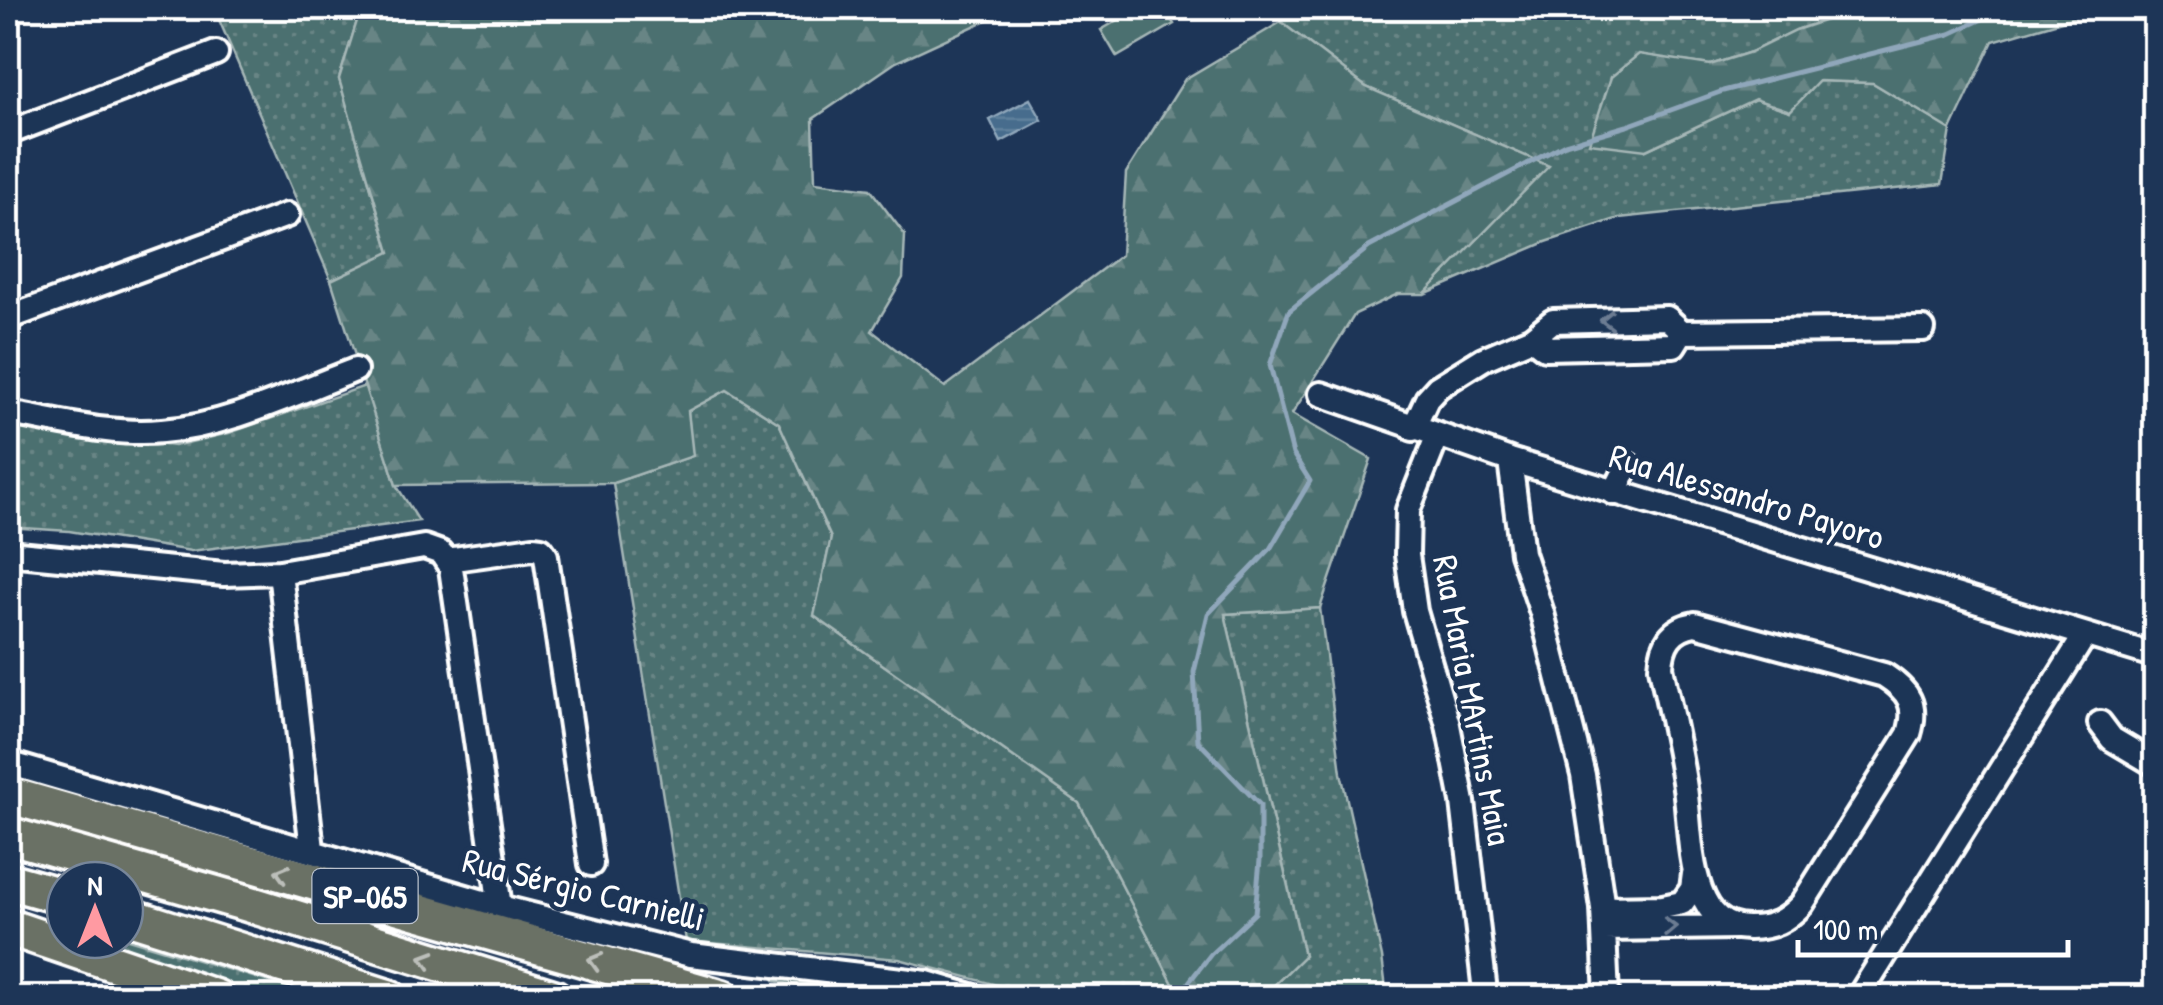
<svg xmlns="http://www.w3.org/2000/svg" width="2163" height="1005" font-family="'Patrick Hand',sans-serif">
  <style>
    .grass { fill: url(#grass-dots); stroke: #a6b7b7; stroke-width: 2.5 }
    .forest { fill: url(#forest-firs); stroke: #a6b7b7; stroke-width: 2.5 }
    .park { fill: #4c6f6f; stroke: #a6b7b7; stroke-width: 2.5 }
    .water { fill: url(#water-rules); stroke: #90a7bb; stroke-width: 2.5 }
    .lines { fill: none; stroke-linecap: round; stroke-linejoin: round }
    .stream { stroke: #90a7bb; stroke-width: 5 }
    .minor-casing { stroke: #fff; stroke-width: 30 }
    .highway-casing { stroke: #fff; stroke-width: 42 }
    .minor { stroke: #1d3557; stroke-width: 22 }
    .highway { stroke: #6b7165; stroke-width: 35 }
    .oneway { stroke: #6c7c92 }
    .oneway2 { stroke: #bcbfba }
    .labels { text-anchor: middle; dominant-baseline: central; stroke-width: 9; stroke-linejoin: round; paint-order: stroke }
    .shield { fill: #1d3557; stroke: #bbc2cd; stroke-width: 2.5 }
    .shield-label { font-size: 32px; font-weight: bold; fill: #fff }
    .street-label { font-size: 35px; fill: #fff; stroke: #1d3557 }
  </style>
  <defs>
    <pattern id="grass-dots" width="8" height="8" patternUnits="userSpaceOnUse" patternTransform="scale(2.5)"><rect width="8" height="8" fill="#4c6f6f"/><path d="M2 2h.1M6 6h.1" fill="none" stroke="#678585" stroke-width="1.8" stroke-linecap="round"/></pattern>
    <pattern id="forest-firs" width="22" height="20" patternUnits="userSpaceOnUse" patternTransform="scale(2.5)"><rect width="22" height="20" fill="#4c6f6f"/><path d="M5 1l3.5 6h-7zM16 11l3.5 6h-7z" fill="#678585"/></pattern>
    <pattern id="water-rules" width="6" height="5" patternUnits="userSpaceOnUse" patternTransform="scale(2.5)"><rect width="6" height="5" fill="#466c8d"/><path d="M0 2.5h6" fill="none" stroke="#62829e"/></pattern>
  </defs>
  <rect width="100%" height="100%" fill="#1d3557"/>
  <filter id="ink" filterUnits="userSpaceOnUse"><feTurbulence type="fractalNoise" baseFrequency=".01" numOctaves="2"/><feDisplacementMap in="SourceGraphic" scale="20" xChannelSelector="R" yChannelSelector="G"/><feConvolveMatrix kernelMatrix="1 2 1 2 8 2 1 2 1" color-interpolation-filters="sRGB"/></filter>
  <g filter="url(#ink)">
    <path class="grass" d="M214,8h147l-22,71 51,174 -59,27z
      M1278,8h584l-66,22 -45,22 -41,13 -71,-10 7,95 109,-51 35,12 29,-30 54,2 78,47 -9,54 -323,34 -73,24 -122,52 124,-128 -182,-79 -85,-65z
      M365,386l31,99 23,36 -228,30 -122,-20 -61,-4v-104l166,23 55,-13z
      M727,390l52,33 52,115 -17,78 265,187 101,194h-138l-143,-38 -213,-18 -73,-458 79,-27 -4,-45z
      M1320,608l21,165 41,184 5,40h-125l42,-42 -79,-341z
      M125,938l194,59h-68l-164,-57z
      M768,972l127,21 20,4h-66l-74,-16z"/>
    <path class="forest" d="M361,8h652l-117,54 -83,57 2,63 55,7 35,46 -2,43 -31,53 73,56 176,-132 5,-82 59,-94 96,-57 85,65 183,79 -125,128h-26l-43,20 -63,100 79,45 -51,149 -95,6 79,342 -42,41h-82l-101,-194 -265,-187 17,-78 -52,-115 -52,-33 -39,21 5,45 -80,27 -217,2 -65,-205 59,-28 -51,-173z
      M1862,8h244l-113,33 -42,89 -78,-47 -54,-2 -29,30 -35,-12 -109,51 -57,-7 22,-66 28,-23 71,11 41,-13 45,-22z"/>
    <path class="park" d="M1139,8h25l10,16 -57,33 -16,-27z"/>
    <path class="water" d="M1030,99l12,21 -41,22 -11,-22z"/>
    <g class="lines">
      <path class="stream" d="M1189,982l22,-28 44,-41 5,-53v-55l-62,-64 -4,-69 14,-58 62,-65 40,-68 -17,-27 -23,-89 19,-54 80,-64 196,-103 62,-18 96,-35 227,-57 56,-26"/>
      <g class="minor-casing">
        <path id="minor" d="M8,133l208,-80
          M8,318l279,-103
          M1532,338l13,10 129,-3 8,-13
          M1321,394l189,66 646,196
          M8,413c49,8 104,23 154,18 66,-5 132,-38 193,-61
          M1413,429l14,-30 11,-12 45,-28 49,-21 21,-17 114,-3 15,14 241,-3
          M1437,437l-29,73 -1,45 8,56 33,114 15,77 21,181
          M1510,460l12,93 20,60 41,162 20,133 4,90
          M1614,493l14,-28
          M8,553l216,21 56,-2 144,-25 17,6 10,15 49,339
          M447,560l86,-12 8,1 5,7 45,308
          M280,572l32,277
          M1695,624l189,51c25,16 34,30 25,59l-107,170c-16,17 -30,24 -53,24 -64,1 -57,-98 -64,-140 -6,-41 -16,-81 -24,-121 1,-23 10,-39 34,-43z
          M2100,723l12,16 44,26
          M8,763l492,144 191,48 236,28 51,15
          M1603,908l60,-1 19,-4 10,-14 2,-15
          M1605,929l130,-2
          M1858,998l227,-363"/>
      </g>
      <g class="highway-casing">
        <path id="highway" d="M8,795l714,203
          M8,835l238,68 308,95
          M8,881l57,16
          M125,915l264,83
          M8,927l208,71"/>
      </g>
      <use href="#minor" class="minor"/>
      <use href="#highway" class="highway"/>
    </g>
    <defs><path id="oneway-chevron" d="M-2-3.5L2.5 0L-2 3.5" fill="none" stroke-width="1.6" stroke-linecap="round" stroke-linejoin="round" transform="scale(2.5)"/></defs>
    <g class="oneway">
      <use href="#oneway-chevron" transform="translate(1607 320) rotate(179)"/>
      <use href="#oneway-chevron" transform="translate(1670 927) rotate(-2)"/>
    </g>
    <g class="oneway2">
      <use href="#oneway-chevron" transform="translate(282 873) rotate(-164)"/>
      <use href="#oneway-chevron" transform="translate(427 959) rotate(-163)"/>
      <use href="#oneway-chevron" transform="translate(595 961) rotate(-164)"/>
    </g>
  </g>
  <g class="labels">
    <rect class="shield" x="312.5" y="869" width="105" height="54" rx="8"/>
    <g class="shield-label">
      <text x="365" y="896">SP-065</text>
    </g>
    <g class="street-label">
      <text transform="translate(1747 496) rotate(17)">Rua Alessandro Payoro</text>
      <text transform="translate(1473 700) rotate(79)">Rua Maria MArtins Maia</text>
      <text transform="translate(584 889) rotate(14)">Rua Sérgio Carnielli</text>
    </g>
  </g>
  <rect width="2163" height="1005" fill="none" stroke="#1d3557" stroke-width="40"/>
  <rect x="20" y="20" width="2123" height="965" fill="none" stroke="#fff" stroke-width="4" filter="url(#ink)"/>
  <g transform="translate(95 910)"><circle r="48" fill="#1d3557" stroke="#77869a" stroke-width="2.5"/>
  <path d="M0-8L18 38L0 25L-18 38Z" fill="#ff9aa2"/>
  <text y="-15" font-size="28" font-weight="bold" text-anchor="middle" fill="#ffffff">N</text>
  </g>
  <path d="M1798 940v15h270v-15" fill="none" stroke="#ffffff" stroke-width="5"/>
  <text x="1813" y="940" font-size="30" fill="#ffffff" stroke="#1d3557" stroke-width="8" paint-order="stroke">100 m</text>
</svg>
